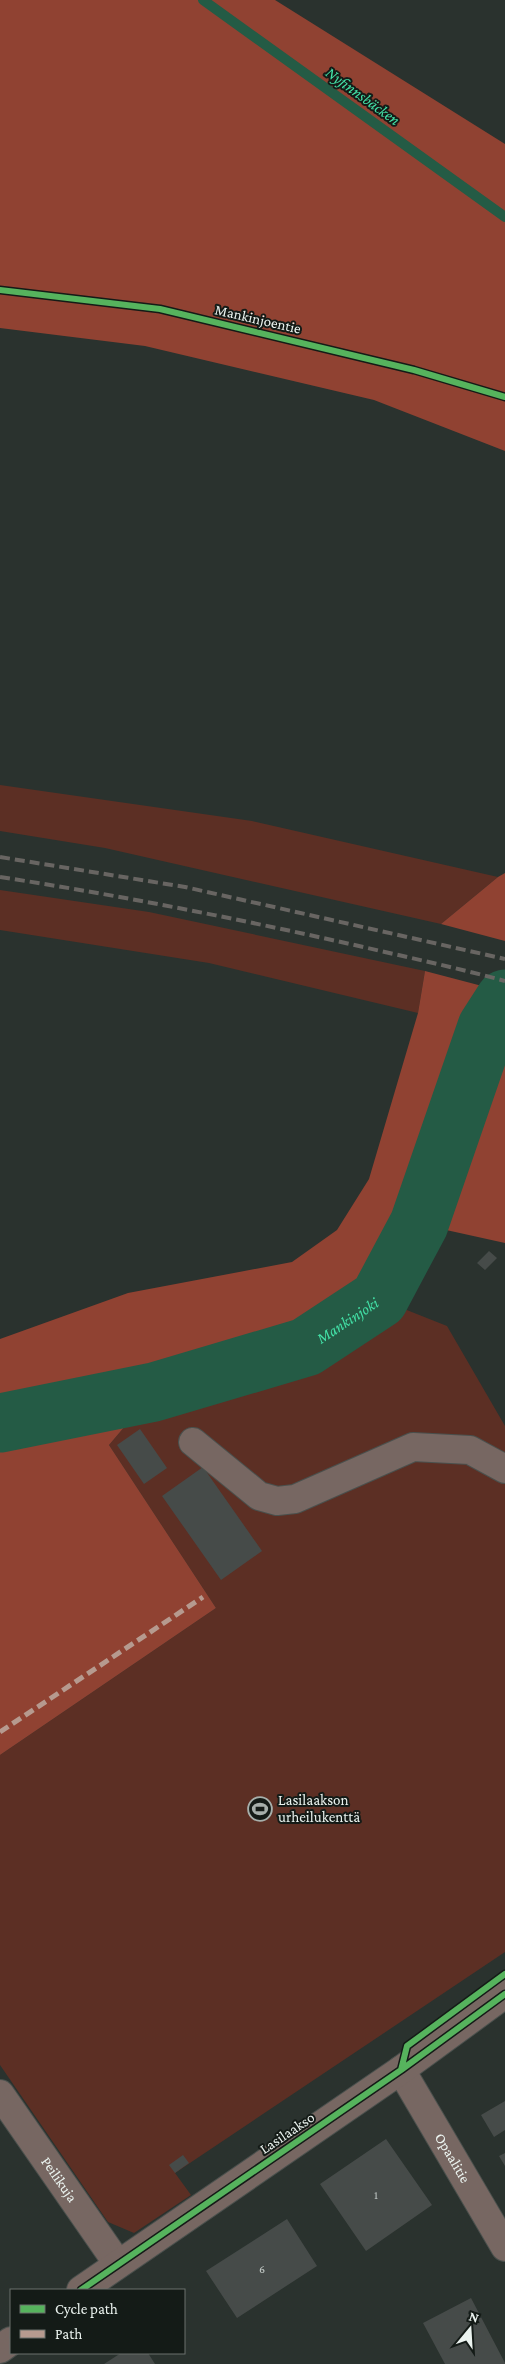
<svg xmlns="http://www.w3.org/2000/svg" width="505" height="2364" font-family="'Crimson Pro',serif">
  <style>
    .green { fill: #5c2f24 }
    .forest { fill: #904232 }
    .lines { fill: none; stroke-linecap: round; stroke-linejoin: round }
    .stream { stroke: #245b45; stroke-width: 10 }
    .river { stroke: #245b45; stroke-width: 59 }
    .building { fill: #464b49 }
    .minor-casing { stroke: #4a504d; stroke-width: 30 }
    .minor { stroke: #776762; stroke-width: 28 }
    .rail { stroke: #686562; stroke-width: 4; stroke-dasharray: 10 5; stroke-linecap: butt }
    .quiet { stroke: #b69a8f; stroke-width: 5; stroke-dasharray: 10 5; stroke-linecap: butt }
    .cycleway-casing { stroke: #141b17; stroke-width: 9 }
    .cycleway { stroke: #56b35d; stroke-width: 6 }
    .labels { text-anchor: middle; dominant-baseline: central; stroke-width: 4; stroke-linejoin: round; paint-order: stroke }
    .number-label { font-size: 12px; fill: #c2c9c6 }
    .street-label { font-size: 15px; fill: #ebf3ef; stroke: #141b17 }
    .poi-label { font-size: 15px; fill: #ebf3ef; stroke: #141b17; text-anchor: start }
    .water-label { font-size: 16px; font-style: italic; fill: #43e1a7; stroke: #141b17 }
  </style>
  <rect width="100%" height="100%" fill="#2a322e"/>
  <path class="green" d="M0,785l252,36 246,56 -57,47 -336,-76 -105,-17z
    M0,890l149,22 276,59 -7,42 -209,-50 -209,-33z
    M379,1299l68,27 58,100v526l-330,221 16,22 -57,38 -26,-11 -108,-157v-310l216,-147 -107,-163 45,-53 152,-45z"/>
  <path class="forest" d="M0,0h275l230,144v307l-131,-51 -229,-54 -145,-18z
    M505,873v68l-64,-17 57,-47z
    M425,971l80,21v251l-86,-19 -40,75 -73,48 -152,45 -45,53 107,163 -216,147v-416l128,-46 164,-31 45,-32 32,-51 49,-166z"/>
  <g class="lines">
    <path class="stream" d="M203,0l302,217"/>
    <path class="river" id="s1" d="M0,1423l154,-31 152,-45 73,-48 40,-75 68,-197 18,-28"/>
  </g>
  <path class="building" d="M489,1251l8,7 -12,12 -8,-7z
    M140,1429l27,39 -23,16 -27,-39z
    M203,1467l59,84 -41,29 -59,-84z
    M505,2101v29l-11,7 -13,-22z
    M386,2139l46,66 -66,46 -46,-67z
    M505,2153v13l-6,-10z
    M183,2155l6,8 -14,10 -6,-8z
    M287,2219l30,47 -80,52 -31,-47z
    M471,2298l34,65v1h-60l-22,-41z
    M121,2353h27l7,11h-51z"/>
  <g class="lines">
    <g class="minor-casing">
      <g id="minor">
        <path d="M193,1442l66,54 18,5 18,-2 118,-52 57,3 35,19"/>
        <path id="s2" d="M401,2070l104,177"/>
        <path id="s3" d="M0,2094l118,170"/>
        <path d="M81,2290l320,-220 104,-76"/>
        <path d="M0,2349l11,-8"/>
      </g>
    </g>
    <use href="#minor" class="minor"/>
    <path class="rail" d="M0,857l185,30 320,72
      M0,877c118,18 234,41 350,67 52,12 104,23 155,37"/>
    <path class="quiet" d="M0,1732l203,-135"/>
    <g class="cycleway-casing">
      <path id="cycleway" d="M0,290l160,19 254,61 91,27
        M401,2070l6,-24 98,-72
        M81,2290l320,-220 104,-76"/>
    </g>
    <use href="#cycleway" class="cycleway"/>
  </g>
  <defs>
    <g id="stadium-ring" transform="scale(1.25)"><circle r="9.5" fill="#141b17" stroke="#a7afab" stroke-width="1.5"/><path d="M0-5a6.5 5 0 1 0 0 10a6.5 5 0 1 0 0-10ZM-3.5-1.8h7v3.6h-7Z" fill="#a7afab"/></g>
  </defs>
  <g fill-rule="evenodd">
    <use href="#stadium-ring" x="260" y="1809"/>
  </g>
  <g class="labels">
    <g class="number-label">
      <text x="376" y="2195">1</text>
      <text x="262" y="2269">6</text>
    </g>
    <g class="street-label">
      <text transform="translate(258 319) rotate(13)">Mankinjoentie</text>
      <text transform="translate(287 2133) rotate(-34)">Lasilaakso</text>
      <text stroke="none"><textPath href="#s2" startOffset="102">Opaalitie</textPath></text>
      <text stroke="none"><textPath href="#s3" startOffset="104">Peilikuja</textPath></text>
    </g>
    <g class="poi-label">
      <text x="278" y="1800">Lasilaakson<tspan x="278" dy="17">urheilukenttä</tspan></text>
    </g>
    <g class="water-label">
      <text transform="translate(363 96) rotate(36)">Nyfinnsbäcken</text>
      <text stroke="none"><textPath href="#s1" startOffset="365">Mankinjoki</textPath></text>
    </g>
  </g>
  <rect x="10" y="2289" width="175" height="65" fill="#141b17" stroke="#6a716d"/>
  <rect x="20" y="2305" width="25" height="8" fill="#56b35d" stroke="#6a716d"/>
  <text x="55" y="2314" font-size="15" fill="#ebf3ef">Cycle path</text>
  <rect x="20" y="2330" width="25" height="8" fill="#b69a8f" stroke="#6a716d"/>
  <text x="55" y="2339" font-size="15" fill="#ebf3ef">Path</text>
  <g transform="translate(470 2329) rotate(18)" stroke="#141b17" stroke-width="4" paint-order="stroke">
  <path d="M0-4L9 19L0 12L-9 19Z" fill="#ebf3ef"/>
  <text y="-8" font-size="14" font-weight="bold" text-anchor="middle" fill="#ebf3ef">N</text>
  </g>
</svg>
